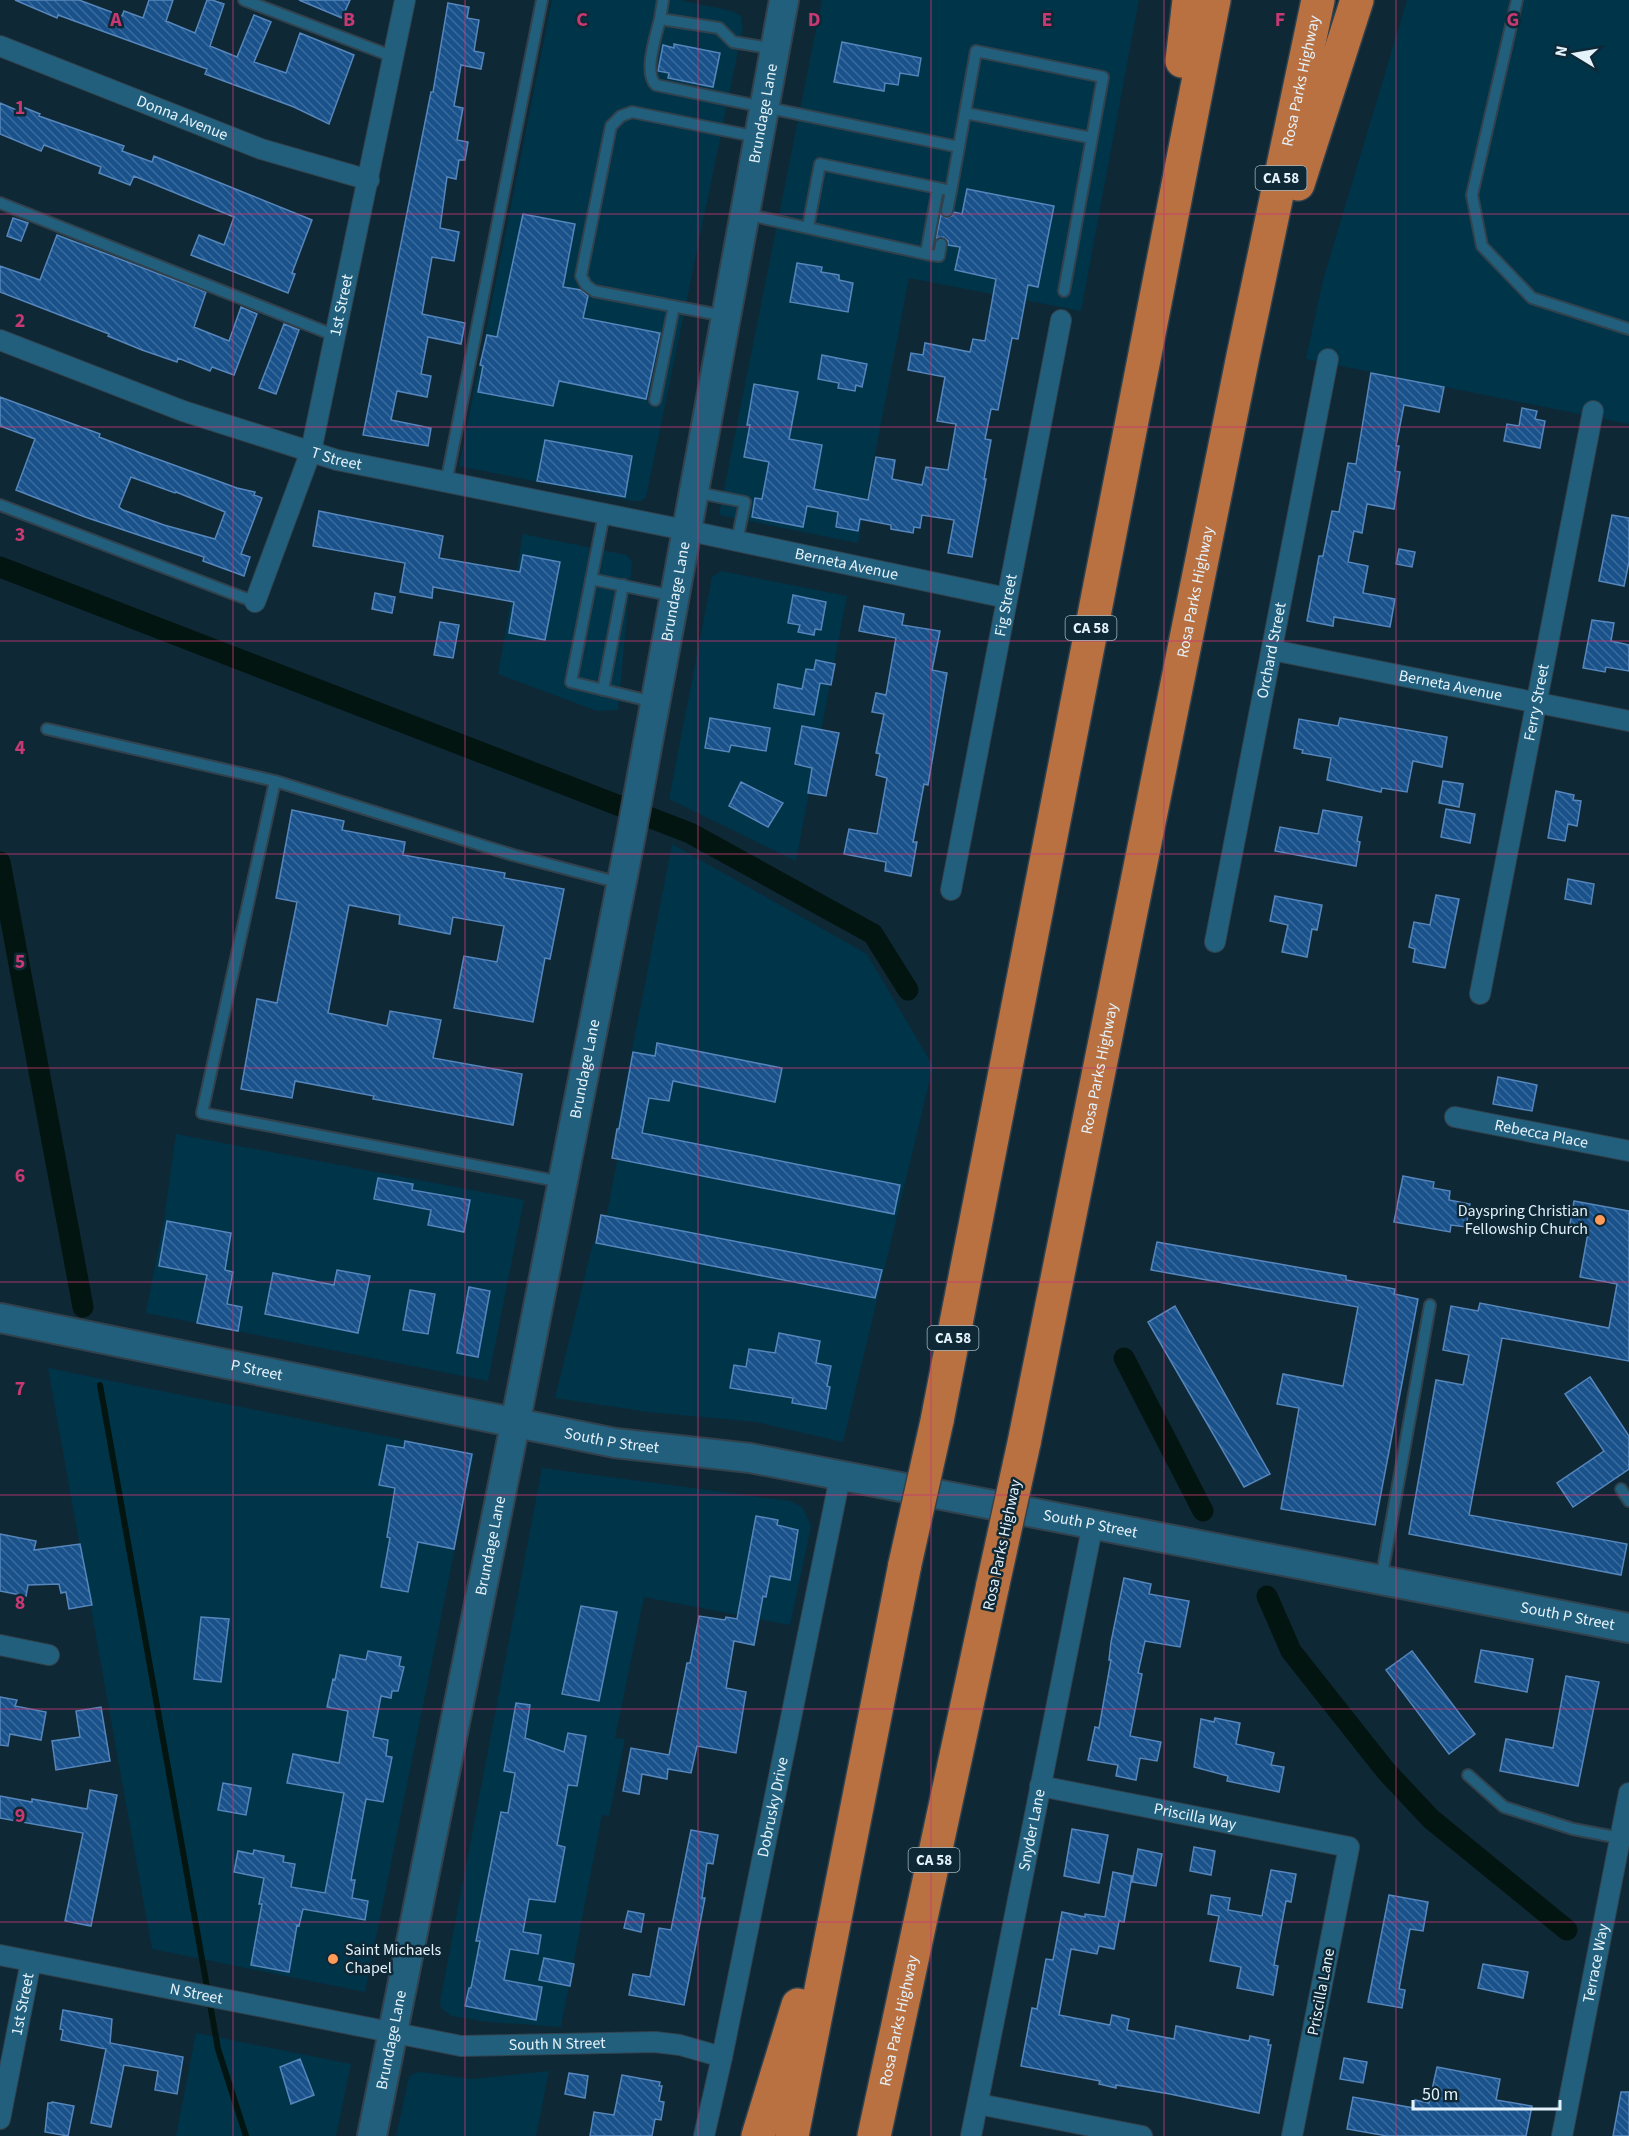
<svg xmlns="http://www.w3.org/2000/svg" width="1629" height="2136" font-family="'Source Sans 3',sans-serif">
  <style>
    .built { fill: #003449 }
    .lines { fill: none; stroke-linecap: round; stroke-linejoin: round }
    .stream { stroke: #031510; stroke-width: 6 }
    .canal { stroke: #031510; stroke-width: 21 }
    .building { fill: url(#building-back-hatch); stroke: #5686bb; stroke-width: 1.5; fill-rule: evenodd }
    .lane-casing { stroke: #32424d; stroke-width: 14 }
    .street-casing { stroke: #32424d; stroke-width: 22 }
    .secondary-casing { stroke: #32424d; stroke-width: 32 }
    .highway-casing { stroke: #32424d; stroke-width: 36 }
    .lane { stroke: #225f7c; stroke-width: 10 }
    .street { stroke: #225f7c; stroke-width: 20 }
    .secondary { stroke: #225f7c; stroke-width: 28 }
    .highway { stroke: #b97141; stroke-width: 33 }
    .highway-bridge-casing { stroke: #32424d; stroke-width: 36; stroke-linecap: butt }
    .highway-bridge { stroke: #b97141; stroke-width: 33 }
    .grid { fill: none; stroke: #c73973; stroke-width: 1.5; stroke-opacity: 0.55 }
    .poi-dot { fill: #ff9b59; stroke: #0f2835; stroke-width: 2 }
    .labels { text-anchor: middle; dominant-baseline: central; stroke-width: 5; stroke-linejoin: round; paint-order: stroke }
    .shield { fill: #0f2835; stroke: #a3b5c0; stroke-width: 1.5 }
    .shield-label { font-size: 15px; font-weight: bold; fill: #e3f2fb }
    .street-label { font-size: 16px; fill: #e3f2fb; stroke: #0f2835 }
    .poi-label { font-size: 16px; fill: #e3f2fb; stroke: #0f2835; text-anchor: end }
    .grid-label { font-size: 20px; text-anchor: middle; font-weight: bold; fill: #c73973; stroke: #0f2835; stroke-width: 5; stroke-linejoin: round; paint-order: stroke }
  </style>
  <defs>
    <pattern id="building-back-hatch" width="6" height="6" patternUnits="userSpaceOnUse" patternTransform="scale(1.5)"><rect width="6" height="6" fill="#19528b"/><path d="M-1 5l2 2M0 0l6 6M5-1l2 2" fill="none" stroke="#3a6b9c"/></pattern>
  </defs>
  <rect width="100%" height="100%" fill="#0f2835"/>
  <path class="built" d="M552,0h128l52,11 9,5 2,11 -16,78 -81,392 -5,4h-8l-174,-35z
    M822,0h317l-58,311 -172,-33 -51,265 -139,-28z
    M1407,0h222v424l-323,-65 17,-79z
    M523,534l104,21 5,7 -14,148 -21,1 -99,-37z
    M721,571l126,25 -51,265 -127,-62 43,-222z
    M672,844l195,110 66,112 -90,376 -87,-20 -108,-10 -93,-14 38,-155 8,1 22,-114 -6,-2z
    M176,1134l348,66 -36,181 -342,-68 18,-93z
    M48,1368l426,86 -109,538 -213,-43z
    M542,1468l248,33 12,6 9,19 -21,99 -146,-28 -29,141 10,1 -16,77 -7,-1 -41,212 -72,-5 -38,-6 -10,-8 -1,-6z
    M196,2033l155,31 -15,72h-160z
    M549,2071l-13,65h-140l13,-59 6,-4 6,-1 51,7z"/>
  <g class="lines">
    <path class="stream" d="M100,1385l118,664 28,87"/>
    <path class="canal" d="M0,567l690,266 183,101 35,56
      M0,862l83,445
      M1124,1358l79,153
      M1267,1596l24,55 95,120 45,48 136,111"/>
  </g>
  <path class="building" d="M15,0h64l43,16 2,-5 19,7 6,-18h24l-7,21 29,12 12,-33h5l12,4 -14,42 27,11 17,-42 17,7 -17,40 32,11 14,-40 54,22 -25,69 -35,-17 -89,-33 2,-5 -149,-54 -1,3z
    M299,0h51l-8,18z
    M448,3l21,4 -2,11 12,2 -5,31 10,2 -3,16 -20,-4 -7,41 9,2 -6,32 11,2 -3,18h-6l-3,19 -9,-2 -7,51 19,4 -5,29 -22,-4 -10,57 43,9 -4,21 -33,-7 -7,37 10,2 -4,21 -30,-6 -6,29 40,8 -3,18 -65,-11 68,-343h2z
    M842,42l79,16 -3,18 -18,-3 -2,12 -13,-2 -1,8 -50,-9z
    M674,44l46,9 -7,34 -45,-9 1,-5 -11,-2 5,-26 11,3z
    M0,103l21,9 2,-5 17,7 -1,2 85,30 -2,5 30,11 2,-6 158,64 -20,53 3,1 -7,19 -97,-38 8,-20 25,10 10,-28 -100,-41 -4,9 -31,-12 2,-6 -57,-22 -3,6 -41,-17z
    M967,189l87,17 -16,81 -10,-2 -10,54 -6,-1 -14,72 -7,-1 -6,30 6,1 -7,39h2l-14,78 -24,-4 6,-33 -32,-5 -2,13 -6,-1 -1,6 -22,-4v-4l-31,-6 -2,12 -22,-4 2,-15 -31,-6 -4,21 -51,-10 3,-19 7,1 7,-37 -25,-5 6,-32h-3l7,-41 44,8 -9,47 33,6 -8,44 54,11 8,-43 19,3 -3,19 30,6 4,-18 22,3 8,-46 -19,-3 8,-44 -37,-7 3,-17 12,2 2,-12 45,9 3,-13 12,2 11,-62 -41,-9 5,-23 -12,-2v-4l-5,-4 -7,1 5,-23 5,3 6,-2 2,-4 8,2z
    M523,214l52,10 -12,63 18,3 7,6 -5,22 77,15 -14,66 -87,-18 -6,25 -75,-14 5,-26 -3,-1 7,-30 10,2z
    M13,218l15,5 -7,18 -14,-5z
    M57,235l149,57 -12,35 35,14 12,-34 16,7 -23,61 -22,-8 -2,4 -32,-13 -1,4 -35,-12 -34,-14 1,-2 -109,-42v-26l40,14z
    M797,263l25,4 -1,5 18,3v5l14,3 -5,29 -58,-10z
    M284,324l15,6 -23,64 -17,-6z
    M822,355l45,9 -5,23 -6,-2 -1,6 -17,-3 1,-5 -21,-4z
    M1371,373l73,14 -5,25 -35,-7 -8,41h3l-4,25 5,1 -6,37 -27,-5 -5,29 -8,-2 -6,31 20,4 -5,27 32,6 -5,28 -56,-10 -1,9 -26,-5 12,-65h4l9,-45 7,1 9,-49 8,1z
    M0,397l100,37 -1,3 39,15 99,36 18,4 -1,3 8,3 -21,56 9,3 -6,19 -41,-15 1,-4 -119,-40 -69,-27 19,-51 -35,-13zM131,477l44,16 1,-1 49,20 -10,27 -51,-14 -41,-15 -4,-3z
    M1522,408l15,3 -2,8 10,2 -5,27 -36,-7 3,-17 12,2z
    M545,440l87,16 -7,41 -88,-16z
    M319,511l124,25 -4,22 81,14 3,-17 37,7 -15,78 -36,-7 5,-31 -81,-15 -1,11 -32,-6 5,-29 -92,-17z
    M1612,515l17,3v44l-5,24 -25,-5z
    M1399,549l16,3 -3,15 -16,-3z
    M375,593l20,4 -3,16 -20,-4z
    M793,595l33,7 -5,28 -6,-1 -1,6 -16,-3 2,-7 -12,-2z
    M864,606l40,8 -2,11 38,6 -8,39 15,3 -19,112 -4,-1 -11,58h4l-6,34 -26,-5 1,-9 -42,-8 5,-25 28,5 10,-56 -11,-3 4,-21 -4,-1 8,-39 -12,-2 4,-19 10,2 10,-57 -37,-7z
    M1592,620l22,3 -3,18 18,4v26l-23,-4 -1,5 -22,-4z
    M440,622l19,3 -6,33 -19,-3z
    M816,660l19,4 -4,21 -11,-2 -6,32 -40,-7 4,-24 24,5 4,-20 8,1z
    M710,718l60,10 -4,23 -35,-6 -2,7 -24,-4z
    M1340,718l107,19 -5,30 -29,-6 -6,31 -25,-4 -1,4 -54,-12 4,-22 -29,-5 1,-3 -9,-2 5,-29 39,7z
    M802,726l37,7 -13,63 -18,-3 4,-25 -17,-4z
    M1443,781l20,3 -4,23 -20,-4z
    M741,782l42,21 -15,24 -39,-21z
    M1556,791l18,4 -1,5 8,1 -4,25 -9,-2 -3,17 -17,-3z
    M1446,809l29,5 -5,29 -29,-6z
    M292,810l52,11 -2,9 63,12 -2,13 102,18 -1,5 60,11 -14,70 -5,-1 -12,64 -79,-14 10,-52 33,6 7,-36 -51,-9 -3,17 -51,-10 1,-9 -51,-10 -21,108 59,13 3,-15 51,9 -8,38 89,16 -9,51 -140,-26 1,-3 -79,-15 -3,17 -51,-9 16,-90 20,4 20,-101 -21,-4z
    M1323,810l39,7 -5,24 3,1 -4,24 -81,-15 5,-24 38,7z
    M1568,879l26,5 -3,20 -26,-5z
    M1436,895l23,4 -14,69 -32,-6 2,-13 -6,-2 5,-25 16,3z
    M1275,896l47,9 -5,25 -5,-1 -5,28 -25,-5 6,-27 -18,-4z
    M657,1043l125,25 -7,34 -102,-21 -4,20 -20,-3 -7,35 258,52 -6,29 -282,-56 5,-29h2l14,-77 22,4z
    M1498,1077l39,8 -5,26 -39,-7z
    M1403,1176l31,6 -1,6 17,3 -1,9 21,4 -4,23 -15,-2 -1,7 -56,-10z
    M378,1178l35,6 -1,6 58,10 -6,32 -36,-7 3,-15 -57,-11z
    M1574,1201l55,10v150l-127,-23 -33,177 158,29 -6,31 -212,-41 27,-154 27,5 6,-30 -26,-5 8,-44 27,5 2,-8 129,25 8,-44 -37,-7 8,-44 -19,-4z
    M601,1215l281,55 -7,28 -279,-55z
    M167,1221l64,12 -6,37 8,2 -6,32 15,3 -4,24 -41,-8 10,-48 -48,-9z
    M1157,1242l189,34v4l49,9 -1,5 24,5 -43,226 -94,-16 18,-101 -22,-4 6,-30 60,12 15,-79 -207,-37z
    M337,1270l33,6 -12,57 -93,-19 8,-41 61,12z
    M469,1287l21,4 -12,66 -21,-4z
    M410,1290l25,4 -7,40 -25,-4z
    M1175,1306l95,168 -26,13 -96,-165z
    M779,1333l41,8 -4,22 15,3 -4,20 3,1 -4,22 -34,-6 1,-5 -63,-10 4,-23 12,2 3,-18 26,4z
    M1590,1377l39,59v33l-56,38 -16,-24 47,-32 -39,-57z
    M405,1441l67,13 -18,95 -36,-7 -10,50 -27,-5 9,-49 -3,-1 8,-49 -16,-3 8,-40 17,3z
    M756,1516l22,4 -1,5 21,5 -8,50 -20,-4 -4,21 -3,-1 -9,49 -20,-4 -8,47 20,4 -10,61 -39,-7 -6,27 -23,-4 -1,10 -25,-5 -3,20 -16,-3 8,-43 38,7 18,-92h3l9,-47 26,4 1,-3 11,2z
    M0,1534l36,7 -2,9 46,-6 12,61 -23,4 -3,-17 -5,1 -2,-9 -31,1 -2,11 -26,-5z
    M1124,1578l27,6 -2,10 40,7 -9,46 -35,-6 -7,32 4,1 -12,62 31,6 -4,19 -17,-3 -4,22 -20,-4 2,-11 -30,-5 7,-33 4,1 12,-68h-2l2,-18z
    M581,1606l36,6 -18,89 -37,-7z
    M201,1617l28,2 -8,63 -27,-3z
    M1481,1650l52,9 -6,33 -52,-10z
    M368,1651l33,6 -2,9 5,1 -6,24h-6l-1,7 -10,-2 -8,41 15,3 -2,16 6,1 -9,45 -17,-3 -15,81h4l-3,18 16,3 -3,19 -62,-11 -4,17 -2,-1 -8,47 -38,-7 11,-61h-3l5,-26 -30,-6 4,-21 15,3 1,-4 30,6 -1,6 12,2 -4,23 34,6 19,-100 -57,-10 6,-29 46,9 9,-52 -21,-4 6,-28 2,1 5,-25 26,5z
    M1412,1651l63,83 -26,20 -63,-84z
    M1566,1676l33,6 -21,104 -78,-15 6,-32 47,9z
    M0,1697l17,3 -2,6 31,6 -5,28 -31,-6 -2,12 -8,-1z
    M516,1703l14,2 -5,33 39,14 4,-19 18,3 -9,50 -9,-1 -11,60 8,2 -10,55 -26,-3 -6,33 18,3 -3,19 -28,-5 -6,31 38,7 -6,33 -71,-14 4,-18h2l9,-47h-4l25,-129 7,1 7,-40 -11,-2z
    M101,1707l9,54 -54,9 -4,-29 28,-4 -4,-26z
    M1215,1718l25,5 -4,21 38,9 -3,12 13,2 -5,25 -52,-11 1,-5 -34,-9 7,-48 13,3z
    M223,1783l28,5 -5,27 -28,-5z
    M90,1790l27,5 -26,131 -26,-5 18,-88 -83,-15v-22l32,6v-3l55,10z
    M1072,1829l36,6 -9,48 -35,-7z
    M691,1830l27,5 -5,29 -6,-1 -5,35h3l-21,107 -55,-10 4,-21 17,3 9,-49 12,2z
    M1194,1847l21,4 -4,24 -21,-4z
    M1138,1849l24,5 -6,32 -24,-4z
    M1271,1870l25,4 -5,28 -5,-1 -12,64 4,1 -5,29 -36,-7 4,-21 -31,-6 9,-45 -11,-2 3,-19 19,3 -2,12 34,6z
    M1113,1872l19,4 -8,46 -5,-1 -5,28 -15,-3 -2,8 -26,-5 -12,66 51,10 2,-10 17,4 -2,11 47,9 2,-13 73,15 1,-5 19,4 -1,5h3l-12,68 -89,-19 -54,-9v3l-17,-4 1,-3 -79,-15 11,-58 5,1 9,-50 7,1 9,-48 23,5v-3l20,3z
    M1389,1895l39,7 -5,29 -13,-2 -11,60 6,1 -3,18 -34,-6z
    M628,1911l16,3 -3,18 -17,-4z
    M544,1958l30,6 -4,22 -31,-6z
    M1483,1964l45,8 -5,26 -45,-10z
    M63,2010l49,9 -2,24 73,14 -6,37 -22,-4 3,-19 -34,-6 -13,62 -20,-4 15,-74 -45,-9 2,-10 -3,-1z
    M1344,2058l23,4 -4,21 -23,-4z
    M300,2059l14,36 -23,9 -11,-37z
    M1437,2067l63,12 -4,21 36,6 -6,30h-139l-40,-7 6,-32 61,11 1,-8 14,3z
    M569,2073l19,3 -3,22 -20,-4z
    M622,2075l38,7 -1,4h3l-3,15 5,1 -3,18 -6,-1 -3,17h-62l4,-24 20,3z
    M1621,2092h8v44h-16z
    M52,2102l22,4 -6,30 -23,-4 3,-29h3z"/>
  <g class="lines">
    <g class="lane-casing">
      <path id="lane" d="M244,0l150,57
        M663,0l-3,19 59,9 14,14 42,7
        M1517,0l-45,195 10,51 50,52 97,31
        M660,19c-4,17 -17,54 -4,66l303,62
        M965,113l127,25
        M938,188l13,3 25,-140 127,26 -39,214
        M0,203l336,133
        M947,211l4,-20
        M745,214l181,40 12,-66 -118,-24 -12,63
        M926,254l13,2 2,-12
        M725,316l-131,-25 -8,-6 -5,-9 30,-150 10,-10 11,-4 126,25
        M655,400l19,-94
        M446,483l96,-483
        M694,492l51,10 -8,39
        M0,505l255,97
        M604,514l-33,168 83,20
        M591,579l82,17
        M603,690l20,-105
        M47,729l228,52 238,74 107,28
        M275,781l-73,332 360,69
        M1621,1489l8,12
        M1381,1580l49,-275
        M1468,1775l36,32 69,22 47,9"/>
    </g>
    <g class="street-casing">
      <g id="street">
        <path id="s1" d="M0,46l261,103 108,31"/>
        <path id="s2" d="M0,340l183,71 154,49 348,70 322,68"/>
        <path id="s3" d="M255,602l56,-151 94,-451"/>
        <path id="s4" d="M1272,650l357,71"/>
        <path id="s5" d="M951,890l110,-570"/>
        <path id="s6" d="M1215,942l113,-583"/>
        <path id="s7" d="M1480,994l113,-583"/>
        <path id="s8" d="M1455,1117l174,34"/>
        <path d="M0,1645l49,10"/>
        <path id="s9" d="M1040,1786l309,61 -57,289"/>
        <path id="s10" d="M0,1955l461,91 194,-4 25,3 42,12"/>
        <path d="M978,2104l164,32"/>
        <path id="s11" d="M0,2119l31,-158"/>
        <path id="s12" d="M704,2136l18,-79 118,-580"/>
        <path id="s13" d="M971,2136l122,-613"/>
        <path id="s14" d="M1562,2136l67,-343"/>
      </g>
    </g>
    <g class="secondary-casing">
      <g id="secondary">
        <path id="s15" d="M0,1318l615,125 135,15 879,170"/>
        <path id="s16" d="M372,2136l143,-712 116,-589 153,-835"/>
      </g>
    </g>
    <g class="highway-casing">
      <g id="highway">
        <path d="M1182,61l7,-61"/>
        <path d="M1298,184l59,-184"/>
        <path d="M937,1421l277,-1421"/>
        <path id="s17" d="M1024,1443l219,-1087 75,-356"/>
        <path d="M758,2136l40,-131"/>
        <path d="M792,2136l113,-572"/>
        <path id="s18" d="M874,2136l119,-552"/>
      </g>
    </g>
    <use href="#lane" class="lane"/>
    <use href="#street" class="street"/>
    <use href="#secondary" class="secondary"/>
    <use href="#highway" class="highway"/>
    <g class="highway-bridge-casing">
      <path id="highway-bridge" d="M905,1564l32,-143
        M993,1584l31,-141"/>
    </g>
    <use href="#highway-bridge" class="highway-bridge"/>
  </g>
  <path class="grid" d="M233,0v2136M465,0v2136M698,0v2136M931,0v2136M1164,0v2136M1396,0v2136M0,214h1629M0,427h1629M0,641h1629M0,854h1629M0,1068h1629M0,1282h1629M0,1495h1629M0,1709h1629M0,1922h1629"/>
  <g class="poi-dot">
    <circle cx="1600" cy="1220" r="6"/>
    <circle cx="333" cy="1959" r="6"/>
  </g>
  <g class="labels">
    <g class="shield">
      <rect x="1255.5" y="166" width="51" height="24" rx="4.5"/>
      <rect x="1065.5" y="616" width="51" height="24" rx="4.5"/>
      <rect x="927.5" y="1326" width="51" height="24" rx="4.5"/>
      <rect x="908.5" y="1848" width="51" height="24" rx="4.5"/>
    </g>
    <g class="shield-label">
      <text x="1281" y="178">CA 58</text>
      <text x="1091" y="628">CA 58</text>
      <text x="953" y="1338">CA 58</text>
      <text x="934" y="1860">CA 58</text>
    </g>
    <g class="street-label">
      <text stroke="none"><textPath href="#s17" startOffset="1390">Rosa Parks Highway</textPath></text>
      <text stroke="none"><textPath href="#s16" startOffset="2060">Brundage Lane</textPath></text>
      <text stroke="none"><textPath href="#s1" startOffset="196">Donna Avenue</textPath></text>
      <text stroke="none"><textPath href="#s3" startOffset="310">1st Street</textPath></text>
      <text stroke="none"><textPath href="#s2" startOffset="357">T Street</textPath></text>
      <text stroke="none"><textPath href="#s2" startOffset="878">Berneta Avenue</textPath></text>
      <text stroke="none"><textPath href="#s16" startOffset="1574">Brundage Lane</textPath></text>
      <text stroke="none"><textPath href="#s17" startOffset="868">Rosa Parks Highway</textPath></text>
      <text stroke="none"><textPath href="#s5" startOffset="290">Fig Street</textPath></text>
      <text stroke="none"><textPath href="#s6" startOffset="297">Orchard Street</textPath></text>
      <text stroke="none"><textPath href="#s4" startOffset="182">Berneta Avenue</textPath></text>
      <text stroke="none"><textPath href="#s7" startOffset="297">Ferry Street</textPath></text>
      <text stroke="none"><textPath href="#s16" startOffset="1088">Brundage Lane</textPath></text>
      <text stroke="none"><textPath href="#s17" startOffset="382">Rosa Parks Highway</textPath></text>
      <text stroke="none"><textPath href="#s8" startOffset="88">Rebecca Place</textPath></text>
      <text stroke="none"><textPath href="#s15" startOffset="262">P Street</textPath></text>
      <text stroke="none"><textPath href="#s15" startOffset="624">South P Street</textPath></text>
      <text stroke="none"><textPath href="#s15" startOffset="1110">South P Street</textPath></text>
      <text transform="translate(1002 1545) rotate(-78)">Rosa Parks Highway</text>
      <text stroke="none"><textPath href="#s16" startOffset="602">Brundage Lane</textPath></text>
      <text stroke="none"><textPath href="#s15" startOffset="1596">South P Street</textPath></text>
      <text stroke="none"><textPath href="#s12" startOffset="336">Dobrusky Drive</textPath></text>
      <text stroke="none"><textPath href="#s9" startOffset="158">Priscilla Way</textPath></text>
      <text stroke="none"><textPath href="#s13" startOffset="312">Snyder Lane</textPath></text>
      <text stroke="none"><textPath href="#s14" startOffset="176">Terrace Way</textPath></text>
      <text transform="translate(1321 1992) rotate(-79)">Priscilla Lane</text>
      <text stroke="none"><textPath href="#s10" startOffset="200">N Street</textPath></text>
      <text stroke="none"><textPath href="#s11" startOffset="117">1st Street</textPath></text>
      <text stroke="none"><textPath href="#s18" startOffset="118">Rosa Parks Highway</textPath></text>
      <text stroke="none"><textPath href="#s16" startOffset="98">Brundage Lane</textPath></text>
      <text stroke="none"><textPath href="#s10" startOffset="566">South N Street</textPath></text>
    </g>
    <g class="poi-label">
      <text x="1588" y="1211">Dayspring Christian<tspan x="1588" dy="18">Fellowship Church</tspan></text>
      <text x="345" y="1950" text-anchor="start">Saint Michaels<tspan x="345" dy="18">Chapel</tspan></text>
    </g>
  </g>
  <g class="grid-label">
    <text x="116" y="26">A</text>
    <text x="349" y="26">B</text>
    <text x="582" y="26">C</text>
    <text x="814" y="26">D</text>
    <text x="1047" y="26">E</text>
    <text x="1280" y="26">F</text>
    <text x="1513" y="26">G</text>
    <text x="20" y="114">1</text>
    <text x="20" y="327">2</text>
    <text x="20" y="541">3</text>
    <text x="20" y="754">4</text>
    <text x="20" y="968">5</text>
    <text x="20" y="1182">6</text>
    <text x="20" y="1395">7</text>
    <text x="20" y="1609">8</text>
    <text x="20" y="1822">9</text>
  </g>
  <g transform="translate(1575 54) rotate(281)" stroke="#0f2835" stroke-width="4.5" paint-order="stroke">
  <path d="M0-4.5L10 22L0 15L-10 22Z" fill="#e3f2fb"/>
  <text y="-9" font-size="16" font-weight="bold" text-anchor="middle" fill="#e3f2fb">N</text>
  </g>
  <path d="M1413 2100v9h147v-9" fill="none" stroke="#e3f2fb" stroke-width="3"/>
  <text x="1422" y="2100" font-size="18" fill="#e3f2fb" stroke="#0f2835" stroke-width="4.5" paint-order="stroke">50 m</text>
</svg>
